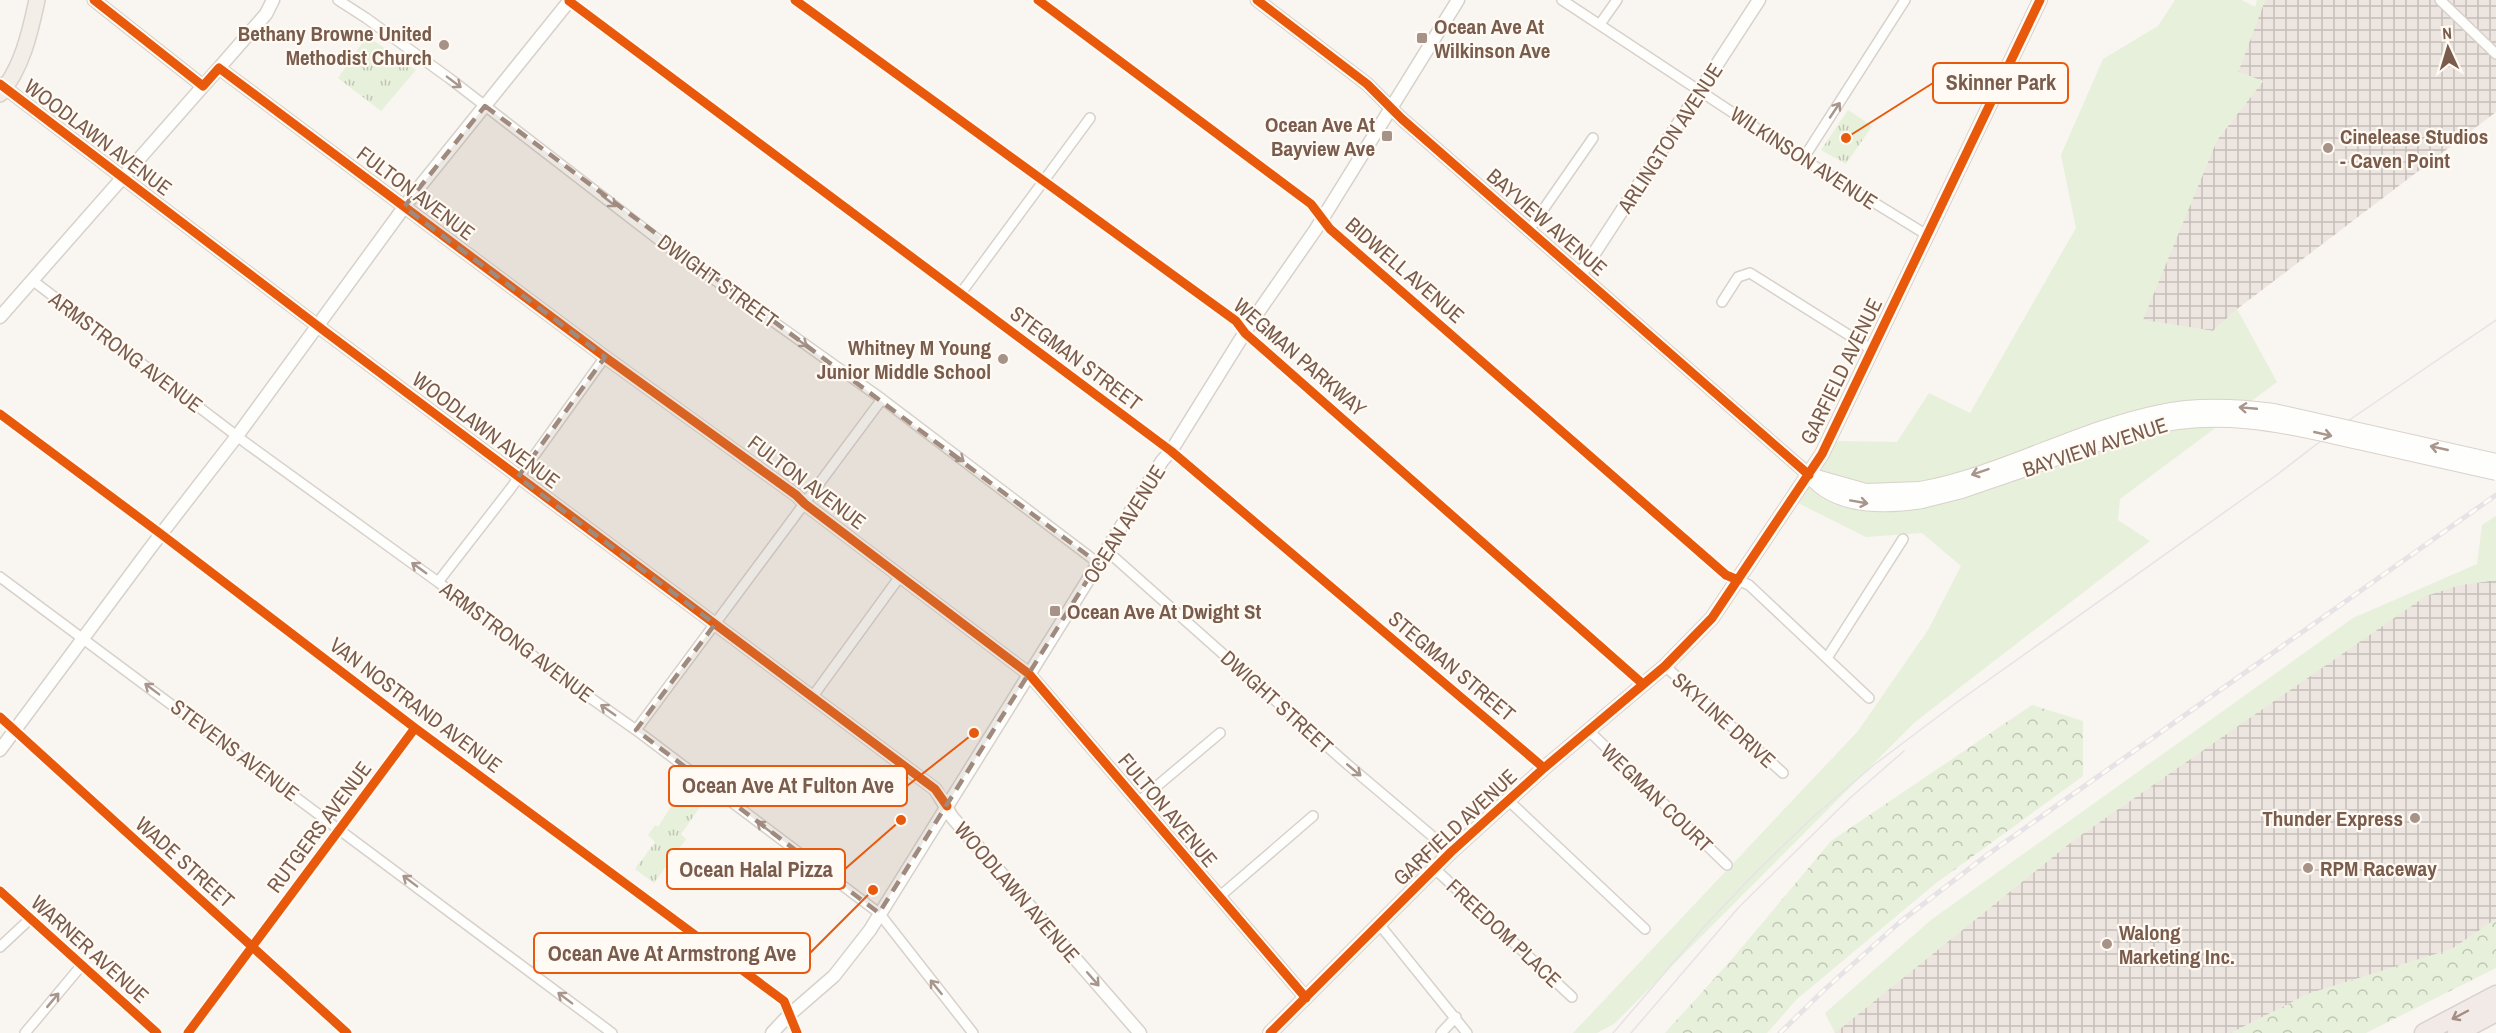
<svg xmlns="http://www.w3.org/2000/svg" width="2496" height="1033" font-family="'Archivo Narrow',sans-serif">
  <style>
    .industrial { fill: url(#industrial-grid) }
    .green { fill: #e7f0db }
    .forest { fill: url(#forest-crowns) }
    .park { fill: url(#park-tufts) }
    .lines { fill: none; stroke-linecap: round; stroke-linejoin: round }
    .minor-casing { stroke: #d7d1cb; stroke-width: 12 }
    .tertiary-casing { stroke: #d7d1cb; stroke-width: 15 }
    .secondary-casing { stroke: #d9d2cb; stroke-width: 16 }
    .primary-casing { stroke: #dad1cc; stroke-width: 18 }
    .motorway-casing { stroke: #dad1cc; stroke-width: 21 }
    .minor { stroke: #fefefd; stroke-width: 9 }
    .tertiary { stroke: #fefefd; stroke-width: 12 }
    .secondary { stroke: #fefefd; stroke-width: 14 }
    .primary { stroke: #f3eee8; stroke-width: 15 }
    .motorway { stroke: #f2eae7; stroke-width: 18 }
    .tram { stroke: #e6e3e7; stroke-width: 1.5 }
    .rail-casing { stroke: #e6e3e7; stroke-width: 5 }
    .rail { stroke: #fffaf3; stroke-width: 3; stroke-dasharray: 9; stroke-linecap: butt }
    .secondary-bridge-casing { stroke: #d9d2cb; stroke-width: 16; stroke-linecap: butt }
    .secondary-bridge { stroke: #fefefd; stroke-width: 14 }
    .cycleway-casing { stroke: #fffaf3; stroke-width: 13 }
    .cycleway { stroke: #e8590c; stroke-width: 9 }
    .oneway { stroke: #a8958b }
    .oneway2 { stroke: #a48e83 }
    .marked { fill: #9f8a7d; fill-opacity: 0.2; stroke: #9f8a7d; stroke-width: 4.5; stroke-dasharray: 12 8; stroke-linejoin: round }
    .poi-dot { fill: #a69286; stroke: #fffaf3; stroke-width: 2 }
    .labels { text-anchor: middle; dominant-baseline: central; stroke-width: 4.5; stroke-linejoin: round; paint-order: stroke }
    .poi-label { font-size: 21px; font-weight: bold; fill: #7a5c4d; stroke: #fffaf3; text-anchor: start }
    .street-label { font-size: 21px; fill: #7a5c4d; stroke: #fffaf3 }
    .leader { fill: none; stroke: #e8590c; stroke-width: 2 }
    .callout-dot { fill: #e8590c; stroke: #fffaf3; stroke-width: 2 }
    .callout { fill: #fffaf3; stroke: #e8590c; stroke-width: 2 }
    .callout-label { font-size: 22px; text-anchor: middle; font-weight: bold; fill: #7a5c4d }
  </style>
  <defs>
    <pattern id="industrial-grid" width="8" height="8" patternUnits="userSpaceOnUse" patternTransform="scale(1.5)"><rect width="8" height="8" fill="#ede5e0"/><path d="M0 4h8M4 0v8" fill="none" stroke="#c5bdb8"/></pattern>
    <pattern id="forest-crowns" width="20" height="18" patternUnits="userSpaceOnUse" patternTransform="scale(1.5)"><rect width="20" height="18" fill="#e7f0db"/><path d="M2 6a3 3 0 1 1 6 0M12 15a3 3 0 1 1 6 0" fill="none" stroke="#c0c6b4"/></pattern>
    <pattern id="park-tufts" width="24" height="20" patternUnits="userSpaceOnUse" patternTransform="scale(1.5)"><rect width="24" height="20" fill="#e7f0db"/><path d="M3 7l-1-3M5 7V3M7 7l1-3M15 17l-1-3M17 17v-4M19 17l1-3" fill="none" stroke="#c0c6b4"/></pattern>
  </defs>
  <rect width="100%" height="100%" fill="#f9f5f0"/>
  <path class="industrial" d="M2265,0h231v112l-259,197 -24,22 -71,-11 75,-180 46,-59 -25,-9z
    M2496,580v339l-44,30 -144,45 -77,39h-397l241,-194 351,-244 34,-10z"/>
  <path class="green" d="M2175,0h67l13,7 2,-7h8l-27,72 25,9 -46,59 -74,180 70,11 24,-22 40,73 -157,117 -2,21 32,21 -235,181 -301,302 -17,9h-24l285,-302 70,-101 33,-64 -39,-33 -56,4 -72,-36 38,-60 65,1 32,-49 41,20 106,-185 -15,-73 42,-96 55,-33z
    M2496,516v64l-36,5 -34,11 -351,243 -240,194 -10,-20 106,-93 422,-302 124,-54 5,-39z"/>
  <path class="forest" d="M2032,705l51,16v55l-147,107 -139,116 -30,34h-102l68,-75 98,-117z
    M2496,919v49l-130,65h-135l77,-39 144,-45z"/>
  <path class="park" d="M367,36l49,34 -35,41 -43,-33z
    M1848,110l24,16 -26,38 -25,-14z
    M686,783l21,14 -26,37 5,5 -32,44 -19,-14 20,-27 -7,-7 7,-10 3,2z"/>
  <g class="lines">
    <g class="minor-casing">
      <path id="minor" d="M338,0l28,18 83,60 211,163 222,158 216,164
        M567,0l604,451 373,317
        M795,0l441,321 9,12 398,351
        M1038,0l273,204 19,25 396,346 23,10 120,113
        M1562,0l241,159 124,76
        M2440,0l56,54
        M1600,24l17,-24
        M1803,159l102,-159
        M1529,230l64,-92
        M32,280l214,163 192,139 120,93 78,55 243,183 94,120
        M961,293l129,-175
        M1722,302l16,-25 12,-4 121,76
        M0,414l161,120 254,194 369,273 13,32
        M1106,550l241,214 104,88
        M0,577l612,456
        M438,582l73,-94 94,-131
        M1827,658l76,-119
        M1665,666l118,107
        M813,696l88,-121
        M0,717l347,316
        M636,730l246,-331
        M1588,730l139,135
        M1509,801l136,128
        M1138,802l82,-69
        M1435,869l137,128
        M0,891l157,142
        M1219,897l94,-81
        M1379,924l88,109
        M0,947l30,-28
        M25,1033l56,-67
        M188,1033l227,-305
        M1441,1033l15,-16"/>
    </g>
    <g class="tertiary-casing">
      <path id="tertiary" d="M94,0l109,86
        M1257,0l110,84 35,35 407,356
        M219,68l386,289 191,138 9,9 224,170 277,324
        M0,84l327,249 608,456 17,28 188,216
        M1580,275l179,-275
        M0,317l219,-249 47,-54 7,-14
        M0,750l151,-203 86,-111 176,-241 157,-195
        M772,1033l17,-18 45,-39 36,-46 292,-469 9,-10 81,-130 64,-92 142,-229"/>
    </g>
    <g class="secondary-casing">
      <path id="secondary" d="M1809,475c25,33 75,32 113,26
        M1809,475l57,16 54,-2
        M1270,1033l181,-181 93,-84 121,-102 47,-48 110,-164 218,-454"/>
    </g>
    <g class="primary-casing">
      <path id="primary" d="M0,94c22,-26 30,-61 37,-94"/>
    </g>
    <g class="motorway-casing">
      <path id="motorway" d="M2424,1033l72,-38
        M2457,1033l39,-21"/>
    </g>
    <use href="#minor" class="minor"/>
    <use href="#tertiary" class="tertiary"/>
    <use href="#secondary" class="secondary"/>
    <use href="#primary" class="primary"/>
    <use href="#motorway" class="motorway"/>
    <path class="tram" d="M1613,1033l90,-105 53,-56 57,-55 62,-53 81,-61 318,-226 65,-50 157,-107
      M1631,1033l108,-126 111,-109 54,-47"/>
    <g class="rail-casing">
      <path id="rail" d="M1780,1033l44,-43 76,-68 87,-67 509,-360"/>
    </g>
    <use href="#rail" class="rail"/>
    <g class="secondary-bridge-casing">
      <path id="secondary-bridge" d="M1920,489c82,-15 157,-60 240,-77 38,-8 76,-6 114,-1l222,50
        M1922,501l40,-10 180,-62c76,-20 141,-4 216,13 46,10 92,21 138,31"/>
    </g>
    <use href="#secondary-bridge" class="secondary-bridge"/>
    <g class="cycleway-casing">
      <path id="cycleway" d="M94,0l109,86 16,-18 386,289 191,138 9,9 224,170 277,324
        M795,0l441,321 9,12 398,351
        M1038,0l273,204 19,25 396,346 12,5
        M1257,0l110,84 35,35 407,356
        M569,1l602,450 373,317
        M0,84l327,249 608,456 12,17
        M0,414l161,120 254,194 369,273 13,32
        M0,717l347,316
        M0,891l157,142
        M188,1033l227,-305
        M1270,1033l181,-181 93,-84 121,-102 47,-48 110,-164 218,-454"/>
    </g>
    <use href="#cycleway" class="cycleway"/>
  </g>
  <defs><path id="oneway-shaft" d="M-6 0H5M1.5-3L5.5 0L1.5 3" fill="none" stroke-width="1.6" stroke-linecap="round" stroke-linejoin="round" transform="scale(1.5)"/></defs>
  <g class="oneway">
    <use href="#oneway-shaft" transform="translate(454 82) rotate(37)"/>
    <use href="#oneway-shaft" transform="translate(1835 110) rotate(-56)"/>
    <use href="#oneway-shaft" transform="translate(609 201) rotate(38)"/>
    <use href="#oneway-shaft" transform="translate(800 341) rotate(36)"/>
    <use href="#oneway-shaft" transform="translate(2248 408) rotate(-175)"/>
    <use href="#oneway-shaft" transform="translate(2323 434) rotate(13)"/>
    <use href="#oneway-shaft" transform="translate(2439 448) rotate(-167)"/>
    <use href="#oneway-shaft" transform="translate(957 456) rotate(37)"/>
    <use href="#oneway-shaft" transform="translate(1980 472) rotate(161)"/>
    <use href="#oneway-shaft" transform="translate(1859 502) rotate(10)"/>
    <use href="#oneway-shaft" transform="translate(419 568) rotate(-144)"/>
    <use href="#oneway-shaft" transform="translate(152 689) rotate(-143)"/>
    <use href="#oneway-shaft" transform="translate(608 710) rotate(-145)"/>
    <use href="#oneway-shaft" transform="translate(1354 770) rotate(40)"/>
    <use href="#oneway-shaft" transform="translate(764 827) rotate(-143)"/>
    <use href="#oneway-shaft" transform="translate(410 881) rotate(-143)"/>
    <use href="#oneway-shaft" transform="translate(1093 979) rotate(49)"/>
    <use href="#oneway-shaft" transform="translate(936 987) rotate(-129)"/>
    <use href="#oneway-shaft" transform="translate(565 998) rotate(-143)"/>
    <use href="#oneway-shaft" transform="translate(53 1000) rotate(-50)"/>
  </g>
  <use class="oneway2" href="#oneway-shaft" transform="translate(2460 1015) rotate(152)"/>
  <path class="marked" d="M485,106l613,457 -219,350 -243,-183 79,-106 -197,-147 87,-120 -201,-150z"/>
  <g class="poi-dot">
    <rect x="1416" y="32" width="12" height="12" rx="3"/>
    <circle cx="444" cy="45" r="6"/>
    <rect x="1381" y="130" width="12" height="12" rx="3"/>
    <circle cx="2328" cy="148" r="6"/>
    <circle cx="1003" cy="359" r="6"/>
    <rect x="1049" y="605" width="12" height="12" rx="3"/>
    <circle cx="2415" cy="818" r="6"/>
    <circle cx="2308" cy="868" r="6"/>
    <circle cx="2107" cy="944" r="6"/>
  </g>
  <g class="labels">
    <g class="poi-label">
      <text x="1434" y="26">Ocean Ave At<tspan x="1434" dy="24">Wilkinson Ave</tspan></text>
      <text x="432" y="33" text-anchor="end">Bethany Browne United<tspan x="432" dy="24">Methodist Church</tspan></text>
      <text x="1375" y="124" text-anchor="end">Ocean Ave At<tspan x="1375" dy="24">Bayview Ave</tspan></text>
      <text x="2340" y="136">Cinelease Studios<tspan x="2340" dy="24">- Caven Point</tspan></text>
      <text x="991" y="347" text-anchor="end">Whitney M Young<tspan x="991" dy="24">Junior Middle School</tspan></text>
      <text x="1067" y="611">Ocean Ave At Dwight St</text>
      <text x="2403" y="818" text-anchor="end">Thunder Express</text>
      <text x="2320" y="868">RPM Raceway</text>
      <text x="2119" y="932">Walong<tspan x="2119" dy="24">Marketing Inc.</tspan></text>
    </g>
    <g class="street-label">
      <text transform="translate(98 137) rotate(37)">WOODLAWN AVENUE</text>
      <text transform="translate(1670 138) rotate(-57)">ARLINGTON AVENUE</text>
      <text transform="translate(1804 158) rotate(33)">WILKINSON AVENUE</text>
      <text transform="translate(416 193) rotate(37)">FULTON AVENUE</text>
      <text transform="translate(1547 222) rotate(41)">BAYVIEW AVENUE</text>
      <text transform="translate(1405 270) rotate(41)">BIDWELL AVENUE</text>
      <text transform="translate(718 281) rotate(36)">DWIGHT STREET</text>
      <text transform="translate(126 352) rotate(37)">ARMSTRONG AVENUE</text>
      <text transform="translate(1300 357) rotate(41)">WEGMAN PARKWAY</text>
      <text transform="translate(1076 358) rotate(37)">STEGMAN STREET</text>
      <text transform="translate(1841 371) rotate(-64)">GARFIELD AVENUE</text>
      <text transform="translate(486 430) rotate(37)">WOODLAWN AVENUE</text>
      <text transform="translate(2095 447) rotate(-18)">BAYVIEW AVENUE</text>
      <text transform="translate(807 482) rotate(37)">FULTON AVENUE</text>
      <text transform="translate(1124 524) rotate(-58)">OCEAN AVENUE</text>
      <text transform="translate(517 642) rotate(37)">ARMSTRONG AVENUE</text>
      <text transform="translate(1452 666) rotate(40)">STEGMAN STREET</text>
      <text transform="translate(1277 702) rotate(42)">DWIGHT STREET</text>
      <text transform="translate(416 705) rotate(37)">VAN NOSTRAND AVENUE</text>
      <text transform="translate(1724 720) rotate(42)">SKYLINE DRIVE</text>
      <text transform="translate(235 750) rotate(37)">STEVENS AVENUE</text>
      <text transform="translate(1657 798) rotate(44)">WEGMAN COURT</text>
      <text transform="translate(1168 810) rotate(50)">FULTON AVENUE</text>
      <text transform="translate(319 827) rotate(-53)">RUTGERS AVENUE</text>
      <text transform="translate(1455 827) rotate(-43)">GARFIELD AVENUE</text>
      <text transform="translate(185 862) rotate(42)">WADE STREET</text>
      <text transform="translate(1017 892) rotate(49)">WOODLAWN AVENUE</text>
      <text transform="translate(1504 933) rotate(43)">FREEDOM PLACE</text>
      <text transform="translate(90 949) rotate(42)">WARNER AVENUE</text>
    </g>
  </g>
  <path class="leader" d="M1846 138L1933 83M974 733L907 786M901 820L845 869M873 890L810 953"/>
  <g class="callout-dot">
    <circle cx="1846" cy="138" r="6"/>
    <circle cx="974" cy="733" r="6"/>
    <circle cx="901" cy="820" r="6"/>
    <circle cx="873" cy="890" r="6"/>
  </g>
  <g class="callout">
    <rect x="1933" y="63" width="135" height="40" rx="6"/>
    <rect x="669" y="766" width="238" height="40" rx="6"/>
    <rect x="667" y="849" width="178" height="40" rx="6"/>
    <rect x="534" y="933" width="276" height="40" rx="6"/>
  </g>
  <g class="callout-label">
    <text x="2001" y="90">Skinner Park</text>
    <text x="788" y="793">Ocean Ave At Fulton Ave</text>
    <text x="756" y="877">Ocean Halal Pizza</text>
    <text x="672" y="961">Ocean Ave At Armstrong Ave</text>
  </g>
  <g transform="translate(2448 48) rotate(356)" stroke="#fffaf3" stroke-width="4.5" paint-order="stroke">
  <path d="M0-4.5L10 22L0 15L-10 22Z" fill="#7a5c4d"/>
  <text y="-9" font-size="16" font-weight="bold" text-anchor="middle" fill="#7a5c4d">N</text>
  </g>
</svg>
